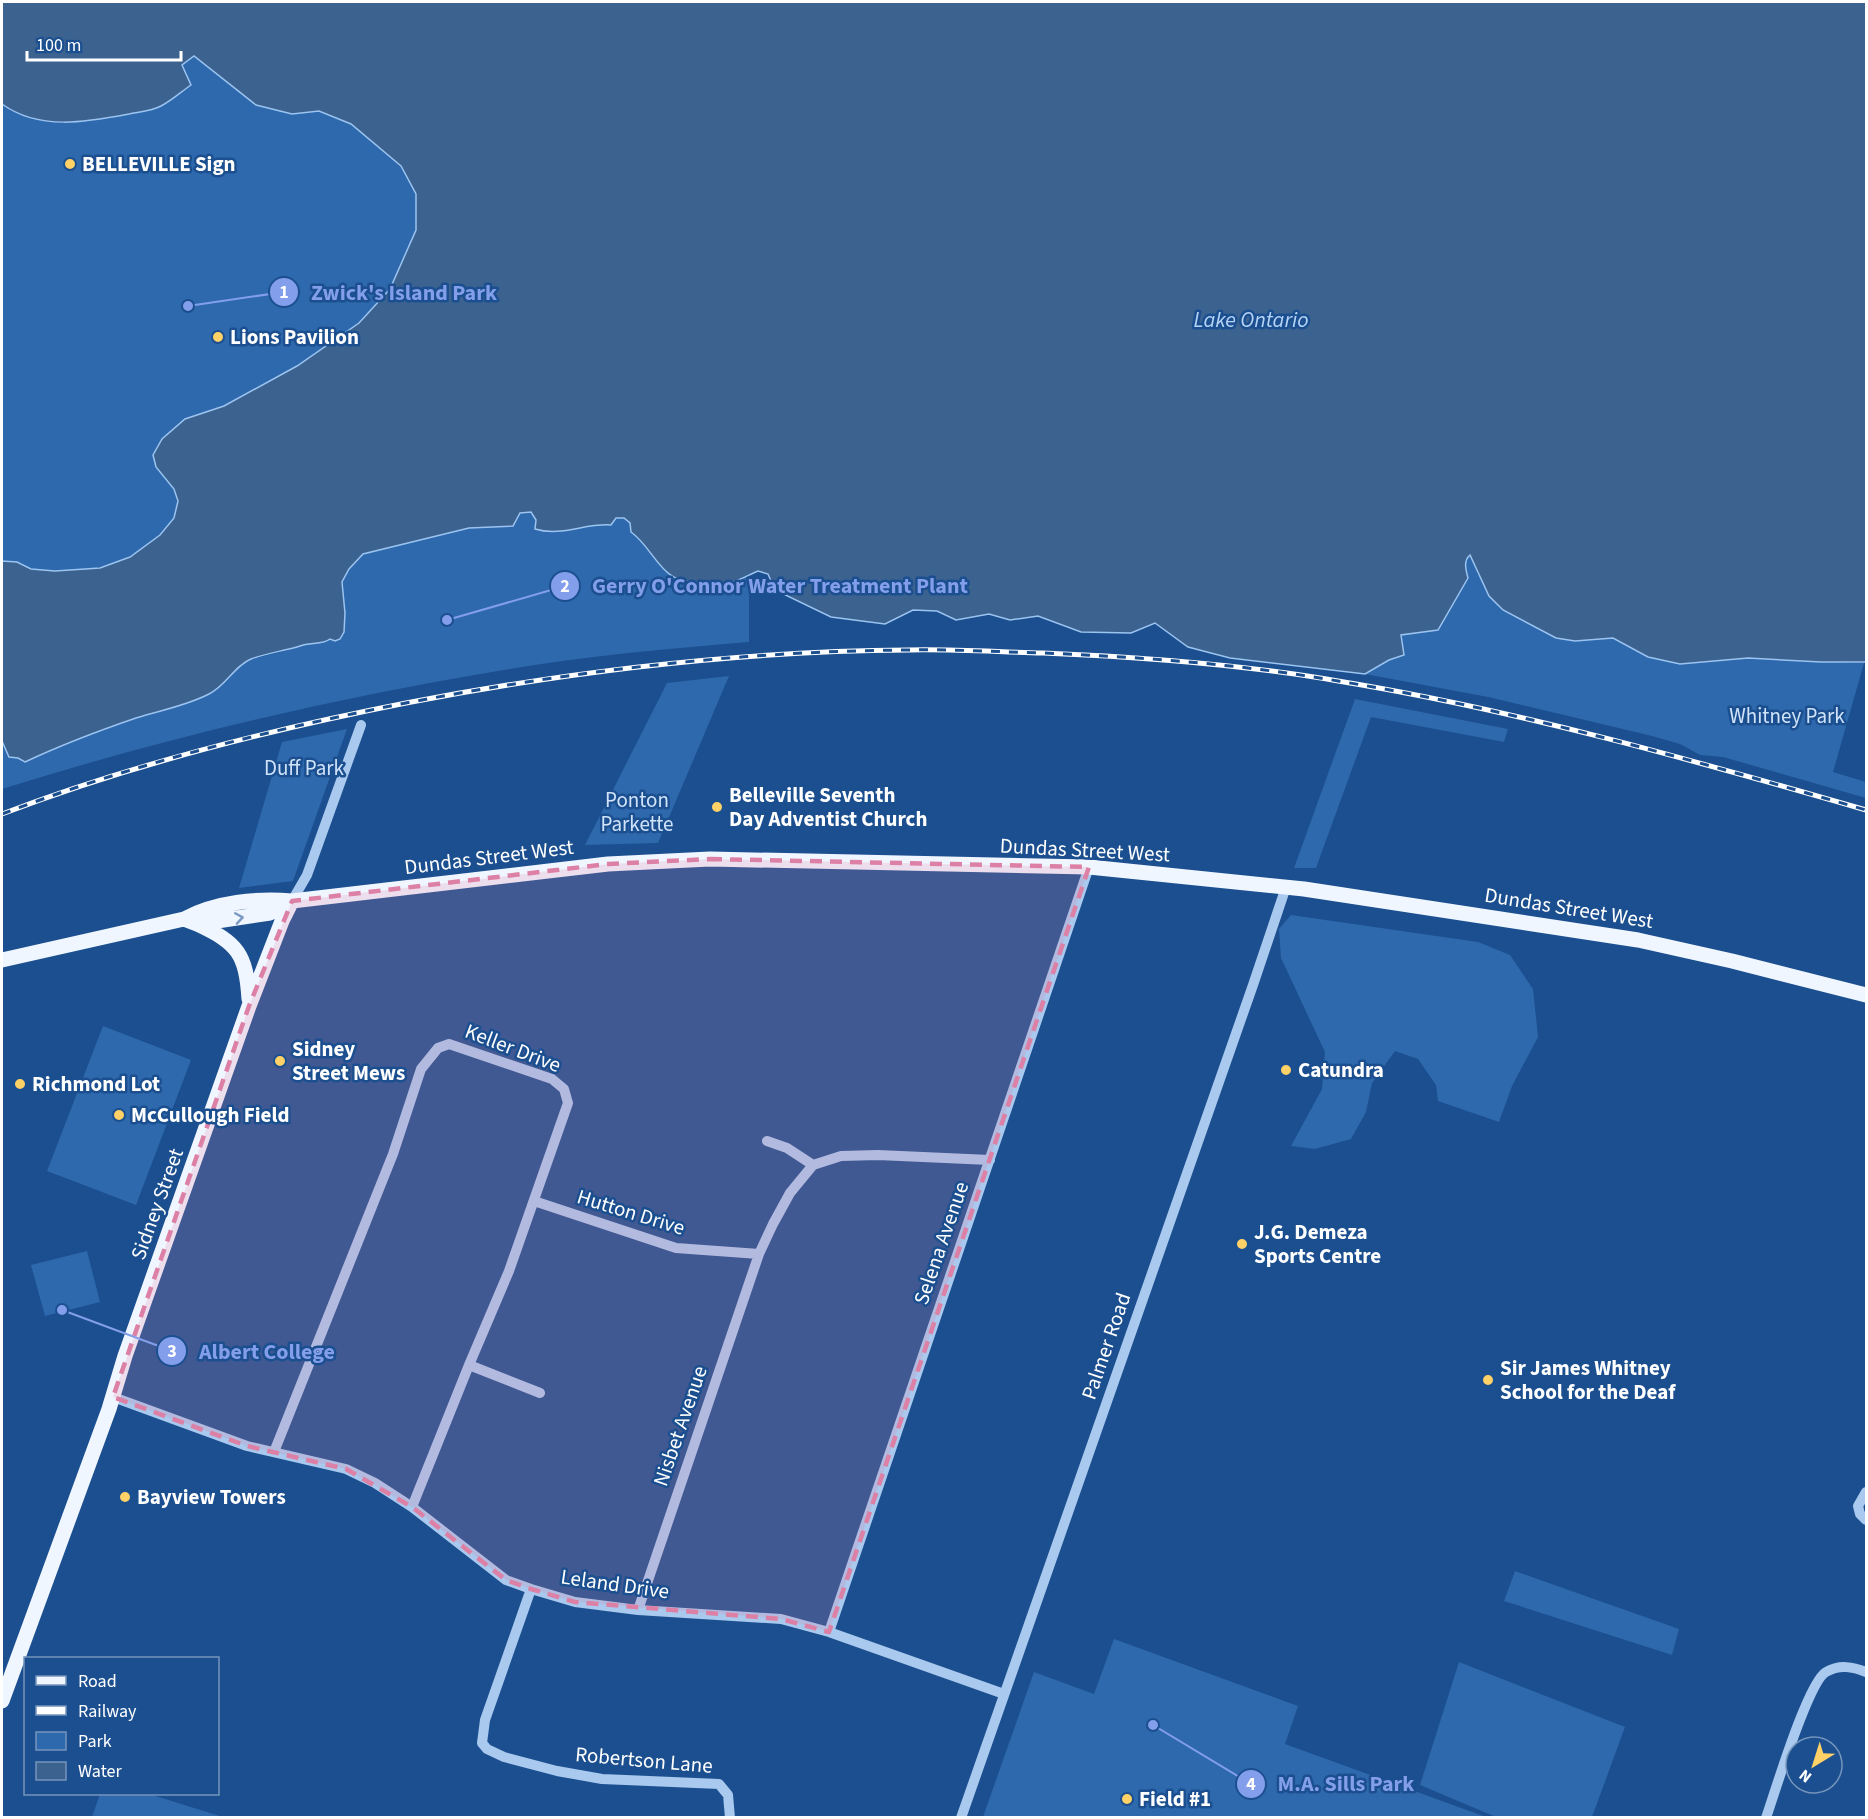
<svg xmlns="http://www.w3.org/2000/svg" width="1868" height="1819" font-family="'Source Sans 3',sans-serif">
  <style>
    .green { fill: #2e69ad }
    .water { fill: #3c6290; stroke: #9cc4f0; stroke-width: 1.5 }
    .lines { fill: none; stroke-linecap: round; stroke-linejoin: round }
    .minor { stroke: #a9c9ee; stroke-width: 10 }
    .major { stroke: #f0f6ff; stroke-width: 15 }
    .rail-casing { stroke: #fff; stroke-width: 5 }
    .rail { stroke: #1b4f8f; stroke-width: 3; stroke-dasharray: 9; stroke-linecap: butt }
    .oneway { stroke: #7b9ac1 }
    .marked { fill: #dd80a5; fill-opacity: 0.2; stroke: #dd80a5; stroke-width: 4.5; stroke-dasharray: 12 8; stroke-linejoin: round }
    .poi-dot { fill: #ffd166; stroke: #1b4f8f; stroke-width: 2 }
    .labels { text-anchor: middle; dominant-baseline: central; stroke-width: 5; stroke-linejoin: round; paint-order: stroke }
    .poi-label { font-size: 21px; font-weight: bold; fill: #fff; stroke: #1b4f8f; text-anchor: start }
    .park-label { font-size: 21px; fill: #cfe3fa; stroke: #1b4f8f }
    .street-label { font-size: 21px; fill: #fff; stroke: #1b4f8f }
    .water-label { font-size: 22px; font-style: italic; fill: #b5d3f5; stroke: #1b4f8f }
    .leader { fill: none; stroke: #839eea; stroke-width: 2 }
    .callout-dot { fill: #839eea; stroke: #1b4f8f; stroke-width: 2 }
    .mark-label { font-size: 18px; text-anchor: middle; font-weight: bold; fill: #fff }
    .callout-label { font-size: 22px; text-anchor: middle; font-weight: bold; fill: #839eea; stroke: #1b4f8f; stroke-width: 5; stroke-linejoin: round; paint-order: stroke }
  </style>
  <rect width="100%" height="100%" fill="#1b4f8f"/>
  <path class="green" d="M194,56l62,49 36,9 27,-3 32,13 50,42 15,28v36l-26,59 -31,34 -62,43 -73,40 -39,14 -29,47c8,10 21,21 21,35 1,39 -66,67 -99,69 -14,1 -31,1 -46,-2 -4,-1 -8,-4 -12,-6 -6,-2 -12,-2 -18,-2v-457l9,7 51,12 48,-5 49,-11 32,-22 -9,-20z
    M531,512c21,32 50,10 80,13l5,-7h8l6,5 1,9c13,10 20,22 31,34 20,23 61,20 87,9v67c-86,7 -172,15 -257,30 -166,28 -330,67 -490,117v-48l7,16 9,1 7,4 41,-19 71,-25 46,-13 29,-12 31,-30 9,-4 40,-10 8,-4 33,-6 12,-26 -3,-31 7,-13 14,-15 106,-26 21,-2 30,-13z
    M1470,555l4,7 4,13 97,66 38,-3 35,19 32,7 68,-6 73,4 43,1 -31,109 33,10v16l-143,-41 -23,-2 -20,-11 -28,-8 -164,-39 -123,-23 24,-14 15,-5 -3,-20 64,-69 1,-8z
    M729,676l-71,167 -73,2 82,-162z
    M1355,699l153,30 -4,13 -133,-25 -55,151h-22z
    M347,729l-54,152 -54,7 43,-146z
    M1291,915l187,27 32,13 23,34 5,48 -26,49 -13,36 -61,-21 -2,-16 -18,-26 -23,-8 -23,32 -6,29 -15,27 -36,10 -24,-3 31,-57 3,-37 -44,-94 -2,-29z
    M103,1026l88,34 -55,145 -89,-34z
    M87,1251l13,51 -55,14 -14,-51z
    M1515,1571l164,58 -7,26 -168,-54z
    M1114,1639l184,67 -13,38 201,73h-503l51,-145 60,22z
    M1459,1662l166,65 -33,90h-96l-76,-32z
    M100,1794h49l74,23h-131z"/>
  <path class="water" d="M2,2h1864v660h-45l-73,-4 -68,6 -32,-7 -35,-19 -38,3 -19,-3 -53,-28 -14,-14 -19,-41c-7,6 -4,15 -2,23l-30,52 -37,5 3,20 -15,5 -24,14 -135,-16 -42,-11 -33,-24 -24,10 -50,-1 -43,-16 -28,4 -21,-6 -33,6 -19,-9 -24,-1 -28,14 -54,-7 -56,-27 -7,-16 -10,-3c-8,3 -17,9 -26,11 -13,2 -48,2 -60,-6 -16,-10 -24,-32 -41,-44l-1,-9 -6,-5h-8l-5,7c-26,-2 -50,12 -76,4l1,-9 -5,-8 -11,1 -7,13 -44,2 -106,26 -14,15 -7,13 3,31 -1,19 -4,7 -5,2 -5,-2c-7,6 -21,3 -30,7 -16,5 -33,7 -49,13 -17,7 -25,27 -42,35 -23,12 -48,16 -73,24 -38,13 -75,27 -111,44l-7,-4 -9,-1 -7,-16v-180l15,1 14,7 24,2 45,-3 30,-11 30,-22 14,-17 4,-17 -4,-12 -18,-22 -3,-12 9,-16 23,-20 39,-13 73,-40 62,-43 31,-34 26,-59v-36l-15,-28 -50,-42 -32,-13 -27,3 -36,-9 -62,-49 -12,9 9,20c-10,7 -20,16 -30,21 -9,5 -23,6 -32,8 -42,8 -90,17 -127,-10z"/>
  <g class="lines">
    <path class="minor" d="M292,901l15,-26 54,-150
      M767,1141l20,7 26,17
      M534,1201l142,47 83,6
      M469,1365l71,28
      M113,1397l134,49 99,23 29,14 37,24 94,73 25,9 44,13 63,8 143,9 48,13 175,62
      M274,1452l119,-298 28,-85 17,-21 11,-4 103,35 12,10 4,14 -59,168 -40,94 -57,142
      M1866,1492l-8,14 2,8 6,6
      M531,1589l-46,131 -3,23 5,6 17,8 53,14 45,8 117,5 9,11 2,23
      M638,1610l121,-356 14,-30 17,-31 23,-28 28,-9 37,-1 112,5
      M829,1632l260,-765
      M961,1818l292,-833 33,-98
      M1766,1818c9,-26 42,-136 60,-146 14,-8 27,-5 40,0"/>
    <path class="major" d="M184,919l13,5 73,-11 22,-12
      M197,924c41,19 49,30 52,75
      M2,960l182,-41c32,-17 73,-21 108,-18l316,-37 102,-5 379,8 215,22 334,51 94,21 134,34
      M2,1701l107,-292 16,-53 124,-350 33,-85 10,-20"/>
    <g class="rail-casing">
      <path id="rail" d="M2,814c131,-50 266,-84 404,-111 166,-32 334,-52 503,-53 45,-1 89,2 134,3 99,4 197,11 295,28 179,29 354,79 528,129"/>
    </g>
    <use href="#rail" class="rail"/>
  </g>
  <defs><path id="oneway-chevron" d="M-2-3.5L2.5 0L-2 3.5" fill="none" stroke-width="1.6" stroke-linecap="round" stroke-linejoin="round" transform="scale(1.5)"/></defs>
  <use class="oneway" href="#oneway-chevron" transform="translate(239 918) rotate(-9)"/>
  <path class="marked" d="M710,859l379,8 -260,765 -48,-13 -206,-17 -44,-13 -25,-9 -94,-73 -66,-38 -99,-23 -134,-49 136,-391 43,-105 316,-37z"/>
  <g class="poi-dot">
    <circle cx="70" cy="164" r="6"/>
    <circle cx="218" cy="337" r="6"/>
    <circle cx="717" cy="807" r="6"/>
    <circle cx="280" cy="1061" r="6"/>
    <circle cx="1286" cy="1070" r="6"/>
    <circle cx="20" cy="1084" r="6"/>
    <circle cx="119" cy="1115" r="6"/>
    <circle cx="1242" cy="1244" r="6"/>
    <circle cx="1488" cy="1380" r="6"/>
    <circle cx="125" cy="1497" r="6"/>
    <circle cx="1127" cy="1799" r="6"/>
  </g>
  <g class="labels">
    <g class="poi-label">
      <text x="82" y="164">BELLEVILLE Sign</text>
      <text x="230" y="337">Lions Pavilion</text>
      <text x="729" y="795">Belleville Seventh<tspan x="729" dy="24">Day Adventist Church</tspan></text>
      <text x="292" y="1049">Sidney<tspan x="292" dy="24">Street Mews</tspan></text>
      <text x="1298" y="1070">Catundra</text>
      <text x="32" y="1084">Richmond Lot</text>
      <text x="131" y="1115">McCullough Field</text>
      <text x="1254" y="1232">J.G. Demeza<tspan x="1254" dy="24">Sports Centre</tspan></text>
      <text x="1500" y="1368">Sir James Whitney<tspan x="1500" dy="24">School for the Deaf</tspan></text>
      <text x="137" y="1497">Bayview Towers</text>
      <text x="1139" y="1799">Field #1</text>
    </g>
    <g class="park-label">
      <text x="1787" y="716">Whitney Park</text>
      <text x="304" y="768">Duff Park</text>
      <text x="637" y="800">Ponton<tspan x="637" dy="24">Parkette</tspan></text>
    </g>
    <g class="street-label">
      <text transform="translate(1085 850) rotate(3)">Dundas Street West</text>
      <text transform="translate(489 857) rotate(-7)">Dundas Street West</text>
      <text transform="translate(1569 908) rotate(9)">Dundas Street West</text>
      <text transform="translate(513 1048) rotate(21)">Keller Drive</text>
      <text transform="translate(157 1204) rotate(-70)">Sidney Street</text>
      <text transform="translate(631 1212) rotate(17)">Hutton Drive</text>
      <text transform="translate(941 1243) rotate(-71)">Selena Avenue</text>
      <text transform="translate(1106 1346) rotate(-71)">Palmer Road</text>
      <text transform="translate(680 1426) rotate(-71)">Nisbet Avenue</text>
      <text transform="translate(615 1584) rotate(8)">Leland Drive</text>
      <text transform="translate(644 1760) rotate(5)">Robertson Lane</text>
    </g>
    <g class="water-label">
      <text x="1251" y="320">Lake Ontario</text>
    </g>
  </g>
  <path class="leader" d="M188 306L284 292M447 620L565 586M62 1310L172 1351M1153 1725L1251 1784"/>
  <g class="callout-dot">
    <circle cx="188" cy="306" r="6"/>
    <circle cx="447" cy="620" r="6"/>
    <circle cx="62" cy="1310" r="6"/>
    <circle cx="1153" cy="1725" r="6"/>
    <circle cx="284" cy="292" r="15"/>
    <circle cx="565" cy="586" r="15"/>
    <circle cx="172" cy="1351" r="15"/>
    <circle cx="1251" cy="1784" r="15"/>
  </g>
  <g class="mark-label">
    <text x="284" y="298">1</text>
    <text x="565" y="592">2</text>
    <text x="172" y="1357">3</text>
    <text x="1251" y="1790">4</text>
  </g>
  <g class="callout-label">
    <text x="404" y="300">Zwick's Island Park</text>
    <text x="780" y="593">Gerry O'Connor Water Treatment Plant</text>
    <text x="267" y="1359">Albert College</text>
    <text x="1346" y="1791">M.A. Sills Park</text>
  </g>
  <rect width="1868" height="1819" fill="none" stroke="#ffffff" stroke-width="6"/>
  <rect x="24" y="1657" width="195" height="138" fill="#1b4f8f" stroke="#7695bc" stroke-width="1.5"/>
  <rect x="36" y="1676" width="30" height="9" fill="#f0f6ff" stroke="#7695bc" stroke-width="1.5"/>
  <text x="78" y="1687" font-size="18" fill="#ffffff">Road</text>
  <rect x="36" y="1706" width="30" height="9" fill="#ffffff" stroke="#7695bc" stroke-width="1.5"/>
  <text x="78" y="1717" font-size="18" fill="#ffffff">Railway</text>
  <rect x="36" y="1732" width="30" height="18" fill="#2e69ad" stroke="#7695bc" stroke-width="1.5"/>
  <text x="78" y="1747" font-size="18" fill="#ffffff">Park</text>
  <rect x="36" y="1762" width="30" height="18" fill="#3c6290" stroke="#7695bc" stroke-width="1.5"/>
  <text x="78" y="1777" font-size="18" fill="#ffffff">Water</text>
  <g transform="translate(1814 1765) rotate(218)"><circle r="28" fill="#1b4f8f" stroke="#7695bc" stroke-width="1.5"/>
  <path d="M0-4.5L10 22L0 15L-10 22Z" fill="#ffd166"/>
  <text y="-9" font-size="16" font-weight="bold" text-anchor="middle" fill="#ffffff">N</text>
  </g>
  <path d="M27 51v9h154v-9" fill="none" stroke="#ffffff" stroke-width="3"/>
  <text x="36" y="51" font-size="18" fill="#ffffff" stroke="#1b4f8f" stroke-width="4.5" paint-order="stroke">100 m</text>
</svg>
